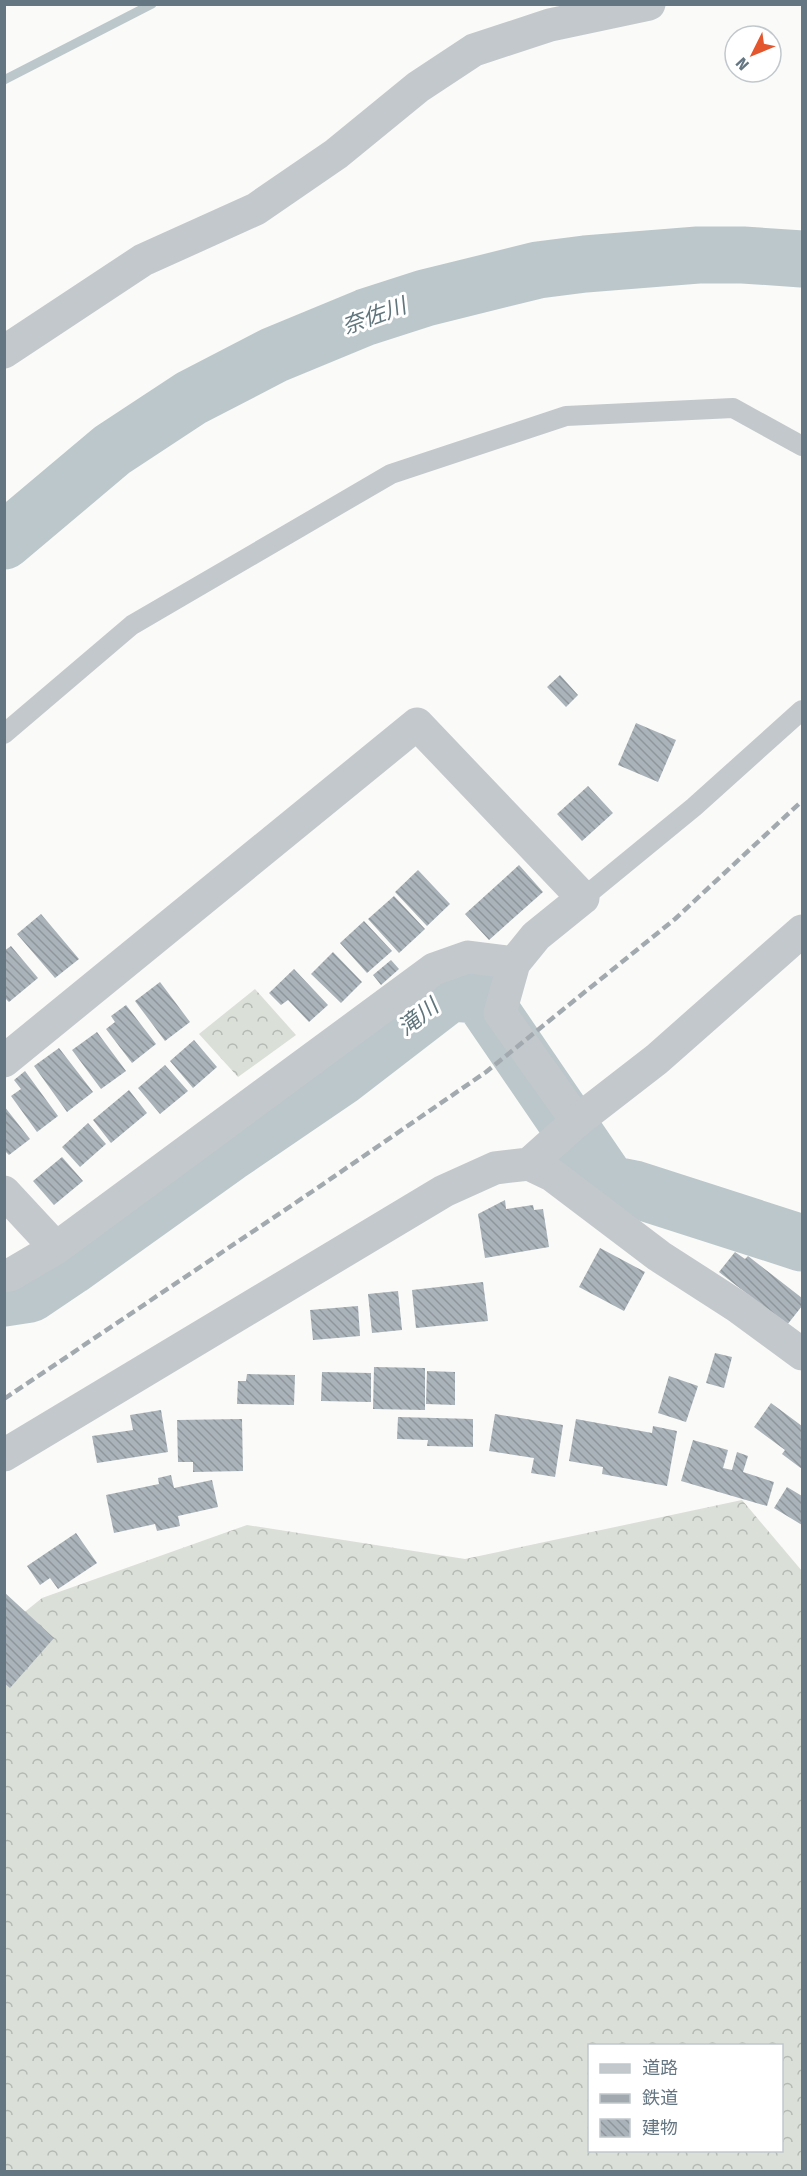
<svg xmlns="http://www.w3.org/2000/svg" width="807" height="2176" font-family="'Fira Sans','Noto Sans JP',sans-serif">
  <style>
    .forest { fill: url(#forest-crowns); fill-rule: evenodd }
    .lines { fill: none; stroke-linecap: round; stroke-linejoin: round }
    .stream { stroke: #bbc7cb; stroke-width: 9 }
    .river { stroke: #bbc7cb; stroke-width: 57 }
    .building { fill: url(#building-back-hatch) }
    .service { stroke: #c3c8cc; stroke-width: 20 }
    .minor { stroke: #c3c8cc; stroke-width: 33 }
    .tertiary { stroke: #c3c8cc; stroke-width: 33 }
    .rail { stroke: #a2aab0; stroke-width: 4.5; stroke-dasharray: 9 4.5; stroke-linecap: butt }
    .labels { text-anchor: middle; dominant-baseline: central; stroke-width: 6; stroke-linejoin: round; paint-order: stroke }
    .water-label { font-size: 22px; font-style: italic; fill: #60757c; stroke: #fff }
  </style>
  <defs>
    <pattern id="forest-crowns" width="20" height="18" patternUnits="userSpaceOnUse" patternTransform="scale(1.5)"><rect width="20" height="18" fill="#dadfd7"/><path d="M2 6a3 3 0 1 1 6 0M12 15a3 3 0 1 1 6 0" fill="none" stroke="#b4b9b4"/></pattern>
    <pattern id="building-back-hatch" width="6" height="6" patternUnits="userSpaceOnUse" patternTransform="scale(1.5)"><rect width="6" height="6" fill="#aab3b9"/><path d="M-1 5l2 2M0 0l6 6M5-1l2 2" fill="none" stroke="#8e969c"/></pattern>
  </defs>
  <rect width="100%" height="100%" fill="#fafaf8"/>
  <path class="forest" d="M255,989l41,46 -58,42 -39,-43z
    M742,1500l60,71v600l-797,1v-544l37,-30 205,-73 218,34zM590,2046h192v104h-192z"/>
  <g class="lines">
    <path class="stream" d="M4,80l148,-76"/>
    <path class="river" d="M4,541l108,-91 79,-52 83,-43 92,-38 59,-19 113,-28 47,-6 113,-9h45l59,4
      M4,1298l26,-4 40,-27 158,-113 113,-77 109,-84 30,2 129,189 25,5 168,54"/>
  </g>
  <path class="building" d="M560,675l18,20 -12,12 -19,-20z
    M636,723l40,17 -18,42 -40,-17z
    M588,786l25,27 -31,28 -25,-27z
    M519,865l24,27 -54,48 -24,-26z
    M418,870l32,34 -23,22 -32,-34z
    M394,896l31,33 -26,24 -31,-34z
    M41,914l38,45 -24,19 -38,-44z
    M364,921l28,30 -25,22 -27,-30z
    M11,946l27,32 -29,24 -5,-5v-46z
    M333,952l29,30 -21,21 -30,-29z
    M391,960l8,9 -18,16 -8,-10z
    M294,969l34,36 -19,17 -21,-22 -7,5 -12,-12z
    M160,982l30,40 -25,19 -30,-40z
    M126,1005l30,39 -24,19 -26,-34 9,-7 -4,-6z
    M97,1032l29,39 -25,18 -29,-39z
    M194,1040l23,27 -24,21 -23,-27z
    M59,1048l34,44 -26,20 -33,-46z
    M165,1065l23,26 -28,23 -22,-26z
    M25,1071l33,45 -21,16 -26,-36 10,-7 -7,-9z
    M129,1090l18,23 -36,30 -18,-23z
    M4,1106l26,33 -21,16 -5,-5z
    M88,1123l18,21 -26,23 -18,-20z
    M62,1157l21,24 -29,24 -21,-24z
    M505,1200l1,9 27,-4 1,5 9,-1 6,38 -64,11 -7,-44z
    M600,1248l45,24 -21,39 -45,-24z
    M735,1252l10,7 3,-3 54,42v8l-15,19 -68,-53z
    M483,1282l5,39 -72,7 -4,-38z
    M398,1291l4,39 -30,3 -4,-39z
    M358,1306l2,30 -47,4 -3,-30z
    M715,1353l17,4 -8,31 -18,-5z
    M374,1367l51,1v42l-52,-1z
    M427,1371l28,1v33l-29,-1z
    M322,1372l49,1v29l-50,-1z
    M247,1374l48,1 -1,30 -57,-1 1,-23h8z
    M669,1376l29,10 -12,36 -28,-9z
    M771,1403l31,23v43l-20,-15 3,-4 -31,-23z
    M161,1410l7,42 -71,11 -5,-27 41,-6 -3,-15z
    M495,1414l68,11 -8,52 -24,-4 3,-15 -45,-7z
    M398,1417l75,2v28l-46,-1 1,-6 -31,-1z
    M242,1419l1,52 -50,1v-10h-15l-1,-42z
    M576,1419l76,14 1,-7 24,5 -10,55 -65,-12 1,-7 -34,-6z
    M693,1440l35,10 -5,18 9,2 5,-18 11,4 -5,16 31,10 -7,24 -86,-25z
    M171,1475l3,13 38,-8 6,27 -40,9 2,10 -23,5 -2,-7 -41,9 -8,-38 53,-11 -1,-6z
    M787,1487l15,9v29l-28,-17z
    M76,1533l21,30 -39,26 -8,-11 -10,7 -13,-19z
    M4,1592l50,46 -44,50 -6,-5z"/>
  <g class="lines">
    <path class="service" d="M4,734l128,-109 259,-151 175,-58 167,-8 69,38
      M583,898l111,-91 108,-97"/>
    <path class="minor" d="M4,352l139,-92 113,-51 80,-55 82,-67 56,-37 76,-25 99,-21
      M4,1061l413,-337 166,174 -47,38 -22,27 -14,50 77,108
      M529,1164l23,11 107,81 79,51 64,47
      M4,1192l52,56
      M4,1276l6,-1 46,-27 378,-279 34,-12 46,6"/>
    <path class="tertiary" d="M4,1455l440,-264 51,-23 34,-4 48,-43 80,-62 145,-128"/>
    <path class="rail" d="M4,1399l309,-208 173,-119 189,-153 127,-118"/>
  </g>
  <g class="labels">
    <g class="water-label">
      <text transform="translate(374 316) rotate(-20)">奈佐川</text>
      <text transform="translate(418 1017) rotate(-38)">滝川</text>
    </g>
  </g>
  <rect width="807" height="2176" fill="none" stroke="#657683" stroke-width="12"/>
  <rect x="588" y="2044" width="195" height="108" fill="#ffffff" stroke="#c1c8cd" stroke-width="1.5"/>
  <rect x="600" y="2064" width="30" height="9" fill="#c3c8cc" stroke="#c1c8cd" stroke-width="1.5"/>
  <text x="642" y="2074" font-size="18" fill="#657683">道路</text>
  <rect x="600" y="2094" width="30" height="9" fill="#a2aab0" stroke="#c1c8cd" stroke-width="1.5"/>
  <text x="642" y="2104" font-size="18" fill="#657683">鉄道</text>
  <rect x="600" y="2119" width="30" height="18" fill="url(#building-back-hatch)" stroke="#c1c8cd" stroke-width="1.5"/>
  <text x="642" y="2134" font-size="18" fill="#657683">建物</text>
  <g transform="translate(753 54) rotate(227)"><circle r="28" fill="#ffffff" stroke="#c1c8cd" stroke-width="1.5"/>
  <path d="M0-4.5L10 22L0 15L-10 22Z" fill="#e4572e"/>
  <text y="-9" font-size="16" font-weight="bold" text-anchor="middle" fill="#657683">N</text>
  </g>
</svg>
